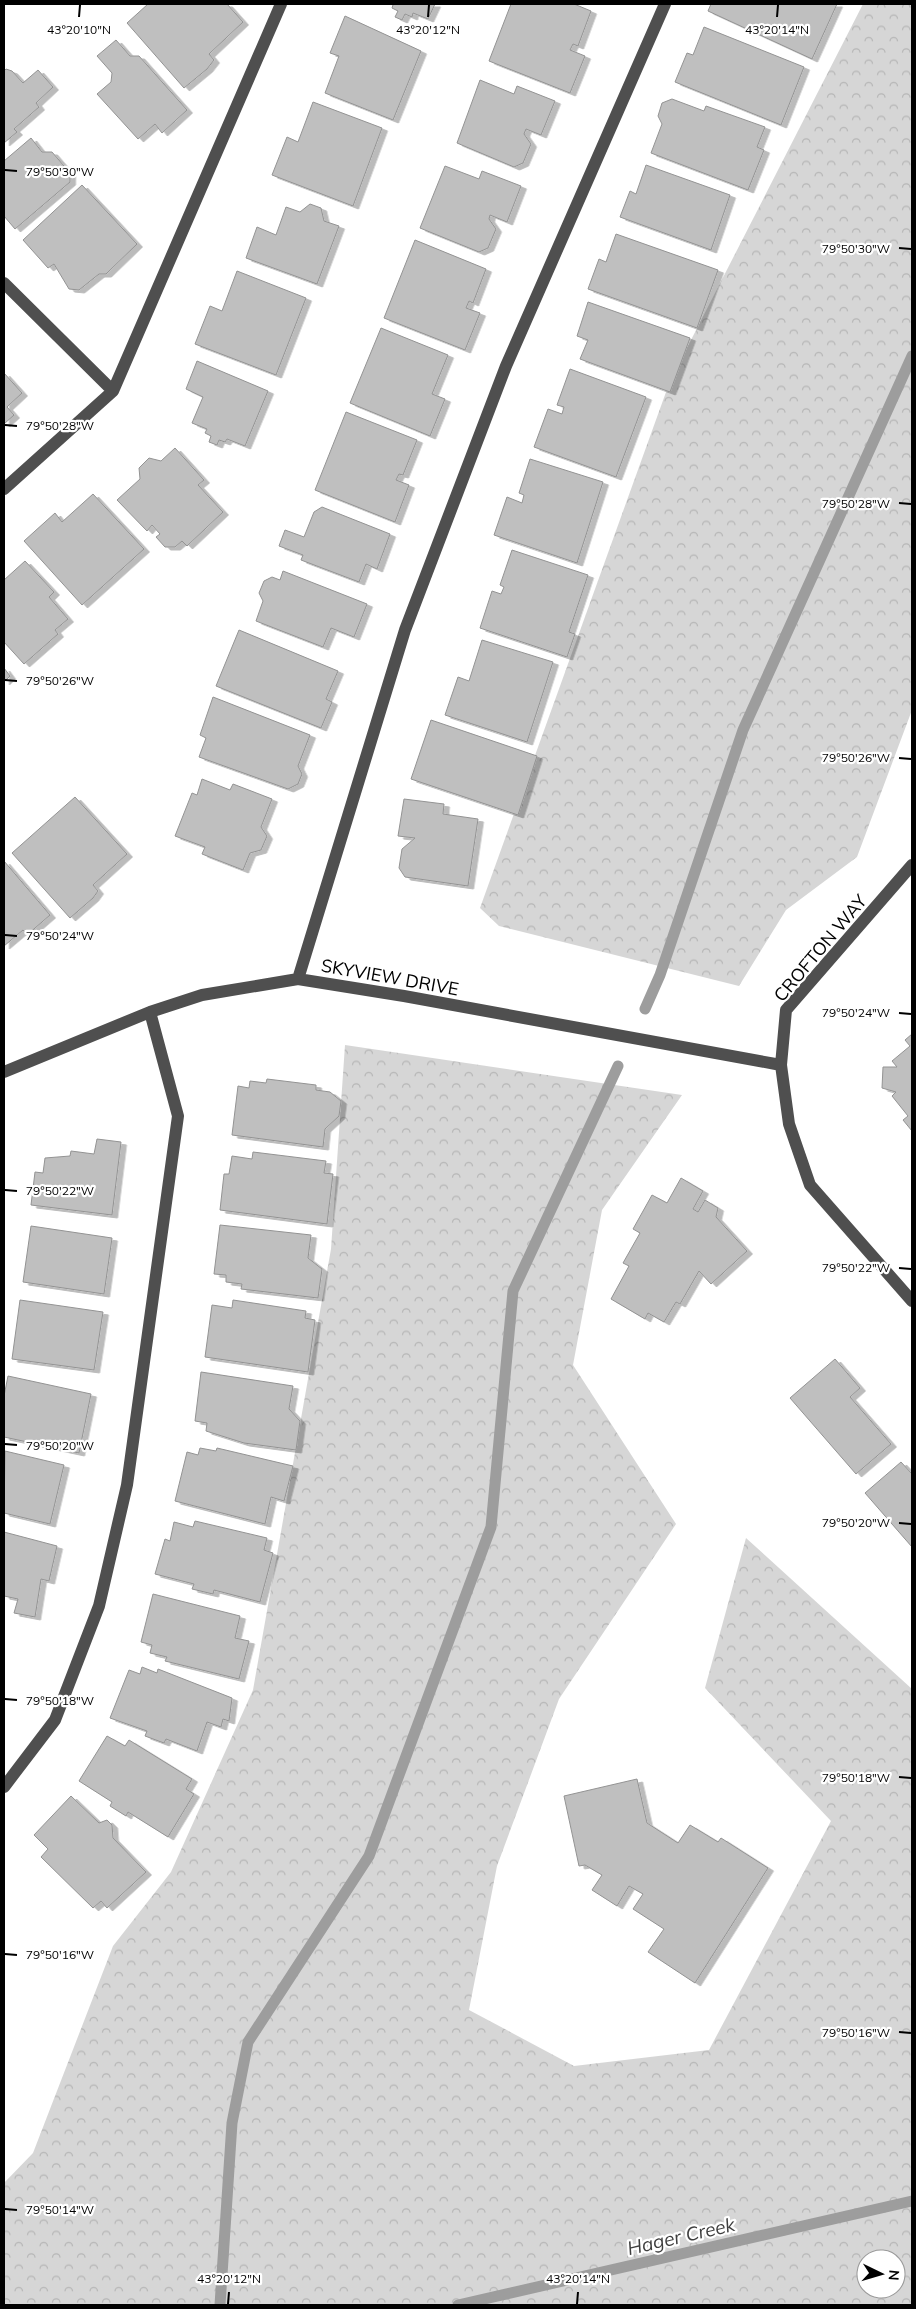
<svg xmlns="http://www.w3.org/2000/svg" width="916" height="2309" font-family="Mulish,sans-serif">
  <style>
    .forest { fill: url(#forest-crowns); fill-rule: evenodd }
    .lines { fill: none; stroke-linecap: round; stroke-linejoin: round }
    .stream { stroke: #9d9d9d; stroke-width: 11 }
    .building { fill: #bfbfbf; stroke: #939393; filter: url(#shadow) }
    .minor { stroke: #4f4f4f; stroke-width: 12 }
    .ticks { fill: none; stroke: #000; stroke-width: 2 }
    .labels { text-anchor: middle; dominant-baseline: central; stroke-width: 4.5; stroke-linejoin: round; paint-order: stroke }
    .street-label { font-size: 18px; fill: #000; stroke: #fff }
    .water-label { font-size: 19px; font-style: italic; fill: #3e3e3e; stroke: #fff }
    .ticks-label { font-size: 12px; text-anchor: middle; fill: #000; stroke: #fff; stroke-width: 4.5; stroke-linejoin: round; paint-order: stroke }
  </style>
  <defs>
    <pattern id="forest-crowns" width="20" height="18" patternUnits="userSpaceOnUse" patternTransform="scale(1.25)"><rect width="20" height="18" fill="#d6d6d6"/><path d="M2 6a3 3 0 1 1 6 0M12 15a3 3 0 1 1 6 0" fill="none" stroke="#b6b6b6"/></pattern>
    <filter id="shadow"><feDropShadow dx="5.5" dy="3" stdDeviation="0" flood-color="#0004"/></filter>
  </defs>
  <rect width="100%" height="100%" fill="#fff"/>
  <path class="forest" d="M863,4h49v706l-55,147 -71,53 -47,76 -240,-60 -19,-18 190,-527z
    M345,1045l337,50 -80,115 -29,155 103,159 -117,175 -62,167 -28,144 105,56 135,-16 122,-229 -126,-133 41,-150 166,151v616h-908v-122l29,-30 80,-207 58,-74 82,-182 78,-441zM866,2259h30v30h-30z"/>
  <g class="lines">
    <path class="stream" d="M645,1009l15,-34 83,-245 169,-374
      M220,2305l12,-182 16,-81 121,-186 122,-329 22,-236 105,-225
      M458,2305l454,-104"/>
  </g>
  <path class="building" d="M148,4h79l16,18 -34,32 5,6 -7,9 -23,19 -57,-65z
    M391,4h44l-7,15 -15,-6 -1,4 -7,-3 -3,6 -7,-3 3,-6 -6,-3 1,-3z
    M511,4h63l17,7 -13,35 -5,-2 -3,6 15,6 -15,37 -81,-32z
    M711,4h126l-25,55 -104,-48z
    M345,16l76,35 -28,69 -68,-27 14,-37 -9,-3z
    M704,27l100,40 -23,58 -106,-43 12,-29 6,2z
    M116,40l14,16h9l48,54 -25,23 -7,-9 -17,15 -41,-45 14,-12 1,-9 -15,-17z
    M6,69l6,2 11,12 15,-13 15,17 -17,16 3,4 -25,22 3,3 -13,11v-72z
    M480,80l34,14 3,-8 38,15 -14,34 -15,-6 -2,5 7,10 -8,19 -9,4 -57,-24z
    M672,99l32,12 2,-5 59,21 -8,20 7,3 -16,40 -97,-37 11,-29 -4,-8 4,-13z
    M313,102l69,26 -29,78 -81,-31 15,-38 11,5z
    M31,138l11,14h10l18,21v9l-55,47 -11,-13v-55z
    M646,165l84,30 -19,55 -91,-33 10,-26 6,3z
    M445,166l34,13 3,-8 39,15 -14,36 -17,-7 -1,4 7,10 -8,19 -9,4 -59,-24z
    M82,185l55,59 -31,30h-7l-20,16 -10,-1 -15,-25 -6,4 -25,-28z
    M310,204l11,4 3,13 15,5 -22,58 -71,-26 11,-31 19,8 10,-28 14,5z
    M616,234l102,36 -21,58 -109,-39 11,-30 7,3z
    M415,240l71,29 -13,34 -4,-2 -3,7 14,5 -15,37 -81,-32z
    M237,271l69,27 -30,77 -81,-31 15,-38 12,5z
    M588,302l102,36 -20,54 -90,-33 8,-19 -11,-4z
    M381,328l67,27 -16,39 13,5 -15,37 -80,-33z
    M197,361l71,30 -23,55 -18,-7 -2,3 -6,-2 -2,5 -8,-3 2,-6 -6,-3 2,-4 -15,-6 11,-26 -17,-8z
    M570,369l76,28 -30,80 -82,-30 14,-38 14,5 2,-7 -7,-2z
    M4,373l18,20 -15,14 7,8 -10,9z
    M346,412l71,28 -14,35 -4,-1 -3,6 13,5 -14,37 -80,-32z
    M175,448l29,32 -6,5 25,27 -36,34 -5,-5 -7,6h-10l-9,-10 4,-3 -8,-9 -5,6 -30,-31 23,-21 -1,-11 10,-10 12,3z
    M530,459l73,23 -26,81 -83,-28 13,-38 15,6 2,-8 -5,-2z
    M93,494l51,55 -62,56 -58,-64 31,-28 7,9z
    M322,507l68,27 -13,35 -11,-5 -7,18 -58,-22 2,-5 -24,-9 6,-16 19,7 10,-25z
    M512,550l76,25 -19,57 6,2 -8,23 -87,-29 12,-37 9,3 3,-7 -4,-2z
    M25,561l29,31 -5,5 19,22 -13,11 3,4 -34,30 -20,-22v-62z
    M283,571l84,33 -13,33 -23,-9 -8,19 -67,-26 7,-20 -4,-8 5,-12 8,-4 8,3z
    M239,630l99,41 -12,28 6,3 -11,26 -105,-42z
    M482,640l71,22 -26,80 -82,-27 13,-38 11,4z
    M4,668l6,8 -6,6z
    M213,697l97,38 -12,31 4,8 -4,10 -10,5 -89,-32 7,-19 -6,-3z
    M431,720l106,36 -19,59 -107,-36z
    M202,779l28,11 3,-6 39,15 -11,28 6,9 -6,14 -11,3 -7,17 -41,-16 3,-7 -30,-11 17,-43 5,2z
    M75,797l52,57 -34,31 5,6 -5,7 -23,20 -58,-65z
    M404,799l40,5 -1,10 35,5 -10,67 -63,-9 -6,-9 3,-19 13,-11 -17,-2z
    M4,861l46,54 -23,20 -4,-5 -19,16z
    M912,1034v97l-9,-11 5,-4 -16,-20 4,-4 -14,-4 1,-21h14l-5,-6 18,-15 -5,-6z
    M267,1079l49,6v5l14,2 11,9 -2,15 -14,13 -2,18 -91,-12 6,-49 11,2 1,-7 16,2z
    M97,1139l24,3 -9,73 -81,-10 4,-33 8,1 2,-15 25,-2 1,-5 23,3z
    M253,1152l73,9 -2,12 9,1 -6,50 -107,-14 4,-36h5l3,-18 20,3z
    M681,1178l22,13 -10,18 5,3 7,-12 13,8 -2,9 31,34 -36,33 -12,-13 -19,33 -4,-2 -12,20 -16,-9 -3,6 -34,-20 18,-33 -6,-3 17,-30 -7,-4 19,-34 15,8z
    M220,1225l91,10 -3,23 14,11 -4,29 -77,-9 1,-5 -16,-2v-7l-12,-1z
    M31,1226l81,12 -8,56 -81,-12z
    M20,1300l83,12 -9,58 -82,-11z
    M233,1300l73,11 -1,7 10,2 -7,52 -103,-15 7,-52 20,3z
    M835,1359l25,29 -10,9 41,47 -35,30 -66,-76z
    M201,1372l92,14 -4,23 11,12 -4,29 -52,-7 -38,-12 1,-8 -12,-2z
    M8,1376l83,18 -12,59 -75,-16v-41z
    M200,1448l16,3 1,-3 76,18 -9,35 -13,-4 -6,27 -90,-23 12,-49 11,3z
    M5,1451l59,14 -14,59 -46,-11z
    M901,1462l11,12v73l-47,-54z
    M195,1521l72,17 -3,12 9,3 -13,49 -46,-12 -1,4 -21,-5 2,-5 -39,-10 10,-35 5,2 4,-19 19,5z
    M4,1532l53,14 -8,35 -8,-2 -6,38 -21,-4 4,-14 -14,-3z
    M153,1594l87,22 -5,22 14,3 -10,38 -74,-18 2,-4 -17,-4 2,-8 -11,-3z
    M142,1667l15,6 1,-4 74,29 -3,23 -6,-2 -2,8 -14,-5 -10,29 -31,-12 -2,4 -19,-7 2,-5 -37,-13 19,-48 11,4z
    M107,1736l18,10 4,-6 63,39 -6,10 8,5 -26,43 -40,-25 -2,4 -16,-10 2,-4 -33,-21z
    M637,1779l10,44 31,20 12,-18 28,17 3,-4 47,30 -73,115 -47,-31 16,-23 -31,-20 10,-15 -14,-8 -12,20 -25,-16 10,-15 -17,-10 -6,1 -15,-70z
    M71,1796l28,27 8,-3 5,5 1,13 33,34 -39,36 -6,-7 -8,7 -52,-51 7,-8 -14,-14z"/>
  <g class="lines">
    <path class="minor" d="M4,283l109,108
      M4,489l109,-98 168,-387
      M912,865l-126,145 -5,55 8,59 21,61 102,116
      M298,979l107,-349 101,-264 159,-362
      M4,1072l146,-60 52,-17 96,-16 106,17 377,69
      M4,1787l51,-67 44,-114 28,-121 51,-369 -28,-104"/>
  </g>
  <path class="ticks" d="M79,17l1,-12M428,17l1,-12M777,17l1,-12M5,170l12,1M899,248l12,1M5,425l12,1M899,503l12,1M5,680l12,1M899,758l12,1M5,935l12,1M899,1013l12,1M5,1190l12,1M899,1268l12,1M5,1444l12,1M899,1523l12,1M5,1699l12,1M899,1777l12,1M5,1954l12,1M899,2032l12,1M5,2209l12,1M228,2304l1,-12M577,2304l1,-12"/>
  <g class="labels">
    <g class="street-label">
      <text transform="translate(820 948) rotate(-50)">CROFTON WAY</text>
      <text transform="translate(390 977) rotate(10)">SKYVIEW DRIVE</text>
    </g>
    <g class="water-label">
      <text transform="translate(681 2236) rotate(-13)">Hager Creek</text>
    </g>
  </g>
  <g class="ticks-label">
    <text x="79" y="34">43°20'10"N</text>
    <text x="428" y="34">43°20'12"N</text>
    <text x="777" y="34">43°20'14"N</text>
    <text x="60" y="176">79°50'30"W</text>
    <text x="856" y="253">79°50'30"W</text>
    <text x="60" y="430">79°50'28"W</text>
    <text x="856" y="508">79°50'28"W</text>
    <text x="60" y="685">79°50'26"W</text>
    <text x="856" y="762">79°50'26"W</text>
    <text x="60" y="940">79°50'24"W</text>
    <text x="856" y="1017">79°50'24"W</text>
    <text x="60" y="1195">79°50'22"W</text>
    <text x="856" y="1272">79°50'22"W</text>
    <text x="60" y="1450">79°50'20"W</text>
    <text x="856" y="1527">79°50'20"W</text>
    <text x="60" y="1705">79°50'18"W</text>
    <text x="856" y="1782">79°50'18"W</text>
    <text x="60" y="1959">79°50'16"W</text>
    <text x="856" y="2037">79°50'16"W</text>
    <text x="60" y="2214">79°50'14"W</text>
    <text x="229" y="2283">43°20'12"N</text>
    <text x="578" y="2283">43°20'14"N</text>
  </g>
  <rect width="916" height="2309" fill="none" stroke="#000000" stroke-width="10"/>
  <g transform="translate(881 2274) rotate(95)"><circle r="24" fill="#ffffff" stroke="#999999"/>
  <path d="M0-4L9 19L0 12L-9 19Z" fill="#000000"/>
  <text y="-8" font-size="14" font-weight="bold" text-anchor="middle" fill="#000000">N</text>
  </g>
</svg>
